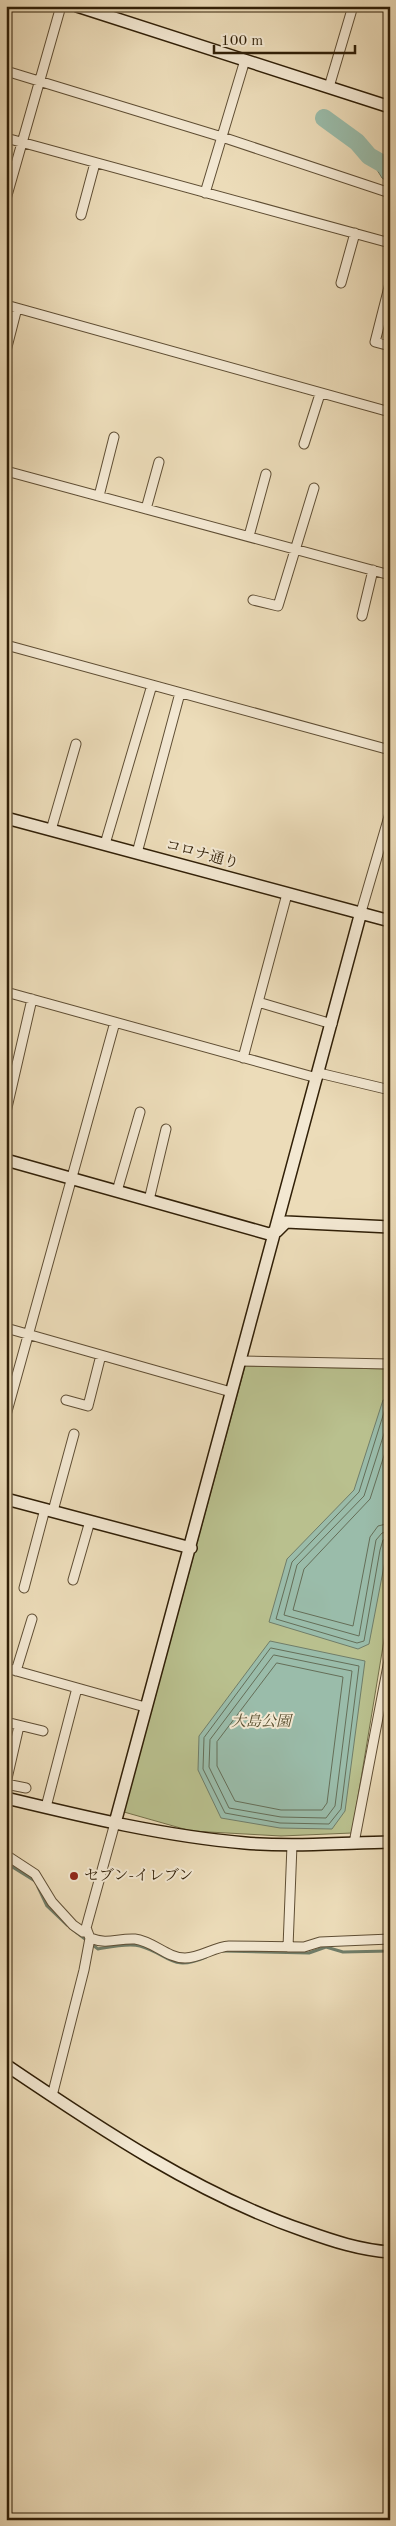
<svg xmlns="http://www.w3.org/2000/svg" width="396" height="2526" font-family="'Old Standard TT','Noto Serif JP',serif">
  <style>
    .green { fill: #b9c08e; stroke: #74704a }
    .water { fill: #9abcaa; stroke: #707d69 }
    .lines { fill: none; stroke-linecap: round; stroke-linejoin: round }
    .shore { stroke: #656e58; stroke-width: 1 }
    .stream { stroke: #707d69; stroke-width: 3 }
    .river { stroke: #9abcaa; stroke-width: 18 }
    .street-casing { stroke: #5f4e34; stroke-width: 11 }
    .secondary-casing { stroke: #301f07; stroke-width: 14 }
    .street { stroke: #f3e8d2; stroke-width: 9 }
    .secondary { stroke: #f3e8d2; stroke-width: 11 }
    .poi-dot { fill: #8f2418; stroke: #f3e8d2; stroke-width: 2 }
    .labels { text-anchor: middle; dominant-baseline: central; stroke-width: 4; stroke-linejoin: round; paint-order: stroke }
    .street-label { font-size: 15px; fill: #301f07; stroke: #f3e8d2 }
    .park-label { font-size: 15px; font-style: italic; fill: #594f30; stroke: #f3e8d2 }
    .poi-label { font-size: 15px; fill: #301f07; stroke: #f3e8d2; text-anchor: start }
  </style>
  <rect width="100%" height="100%" fill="#ecdcb9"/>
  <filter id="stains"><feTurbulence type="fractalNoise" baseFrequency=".004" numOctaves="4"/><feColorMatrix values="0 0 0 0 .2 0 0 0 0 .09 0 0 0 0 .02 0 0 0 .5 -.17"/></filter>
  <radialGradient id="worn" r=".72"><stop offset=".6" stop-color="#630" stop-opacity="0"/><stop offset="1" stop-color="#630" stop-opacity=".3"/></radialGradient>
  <path class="green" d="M245,1366l145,3v235l-38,229 -71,3 -90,-5 -67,-19z"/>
  <path class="water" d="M366,152l24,10v21l-8,-5z
    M383,1400h7v135l-21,109 -11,5 -89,-27 18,-63 67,-69z
    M270,1641l95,20 -20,150 -13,18 -52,-1 -59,-10 -23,-48 1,-34z"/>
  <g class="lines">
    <path class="shore" d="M390,1405l-4,1 -27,86 -67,70 -16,57 81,24 7,-2 16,-91 3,-10 7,-3
      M390,1415l-26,81 -67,69 -13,50 75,21 17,-96 6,-7 8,-2
      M390,1437l-20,62 -66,70 -11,41 60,16 17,-89 8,-11 12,-3
      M271,1648l88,18 -18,143 -12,15 -49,-1 -55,-10 -22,-44 1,-31z
      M274,1655l78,16 -17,135 -9,12 -45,-1 -52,-9 -20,-41 1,-27z
      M277,1663l66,14 -16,126 -5,7h-41l-46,-9 -18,-35v-24z"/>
    <path class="stream" d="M6,1863l29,18
      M38,1887l9,19 20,19
      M72,1929l26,20c12,-2 30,-6 42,-3 31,9 31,26 66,11
      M223,1951l86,2 17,-6 17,5 47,-1"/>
    <path class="river" d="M324,118l33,24 12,14 21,12"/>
    <g class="street-casing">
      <path id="street" d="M6,71l216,66 168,56
        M329,87l24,-81
        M6,138l384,105
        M205,193l40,-133
        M6,199l55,-193
        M81,215l14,-52
        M341,283l14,-50
        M390,283l-15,59 15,4
        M6,305l384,107
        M6,351l11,-43
        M304,444l16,-50
        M6,471l384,104
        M99,496l15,-59
        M146,509l13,-47
        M249,536l17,-62
        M253,600l25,6 36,-118
        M362,616l11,-46
        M6,645l384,105
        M51,830l25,-86
        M105,844l47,-159
        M137,853l43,-160
        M361,912l29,-99
        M6,992l311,86
        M258,1002l74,22
        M243,1058l44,-164
        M319,1073l71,17
        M6,1112l26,-113
        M117,1191l23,-79
        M149,1200l17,-71
        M6,1328l225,64
        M240,1361l150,3
        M66,1400l22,6 13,-51
        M6,1415l109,-393
        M53,1511l21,-77
        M73,1580l17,-59
        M24,1588l21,-79
        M6,1668l139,39
        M16,1671l16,-52
        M6,1722l37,9
        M6,1783l13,-57
        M6,1784l20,4
        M46,1807l31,-119
        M354,1843l36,-188
        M6,1855l29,19 17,28 21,23 10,7 4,-2
        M90,1938c18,7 27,0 45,1 18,2 32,19 50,19 15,0 29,-11 44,-12l75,1 16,-5 70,-3
        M288,1947l4,-102
        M52,2096l32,-126 6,-32 -4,-10 29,-105"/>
    </g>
    <g class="secondary-casing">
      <path id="secondary" d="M77,6l313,101
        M6,818l384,103
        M6,1160l263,74 8,-3 9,-9 104,5
        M6,1499l185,49
        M6,1798c79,19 158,38 239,45 48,4 97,0 145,-1
        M115,1823l246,-911
        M6,2065c93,63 193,130 299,166 28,10 55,19 85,21"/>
    </g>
    <use href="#street" class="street"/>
    <use href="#secondary" class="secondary"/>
  </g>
  <circle class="poi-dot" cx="74" cy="1876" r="5"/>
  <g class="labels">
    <g class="street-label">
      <text transform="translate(202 855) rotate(15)">コロナ通り</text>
    </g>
    <g class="park-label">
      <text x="261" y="1722">大島公園</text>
    </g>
    <g class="poi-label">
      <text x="84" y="1876">セブン-イレブン</text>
    </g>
  </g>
  <rect width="396" height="2526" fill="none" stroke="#ecdcb9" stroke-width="25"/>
  <rect x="8" y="8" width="381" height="2511" fill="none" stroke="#301f07" stroke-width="2.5"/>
  <rect x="12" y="12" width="371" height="2501" fill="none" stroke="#301f07"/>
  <path d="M214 45v8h141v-8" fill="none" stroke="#301f07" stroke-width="2.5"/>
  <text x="221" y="45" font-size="15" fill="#301f07" stroke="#f3e8d2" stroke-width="4" paint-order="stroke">100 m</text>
  <rect width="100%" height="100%" filter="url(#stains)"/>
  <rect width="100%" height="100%" fill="url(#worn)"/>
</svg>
